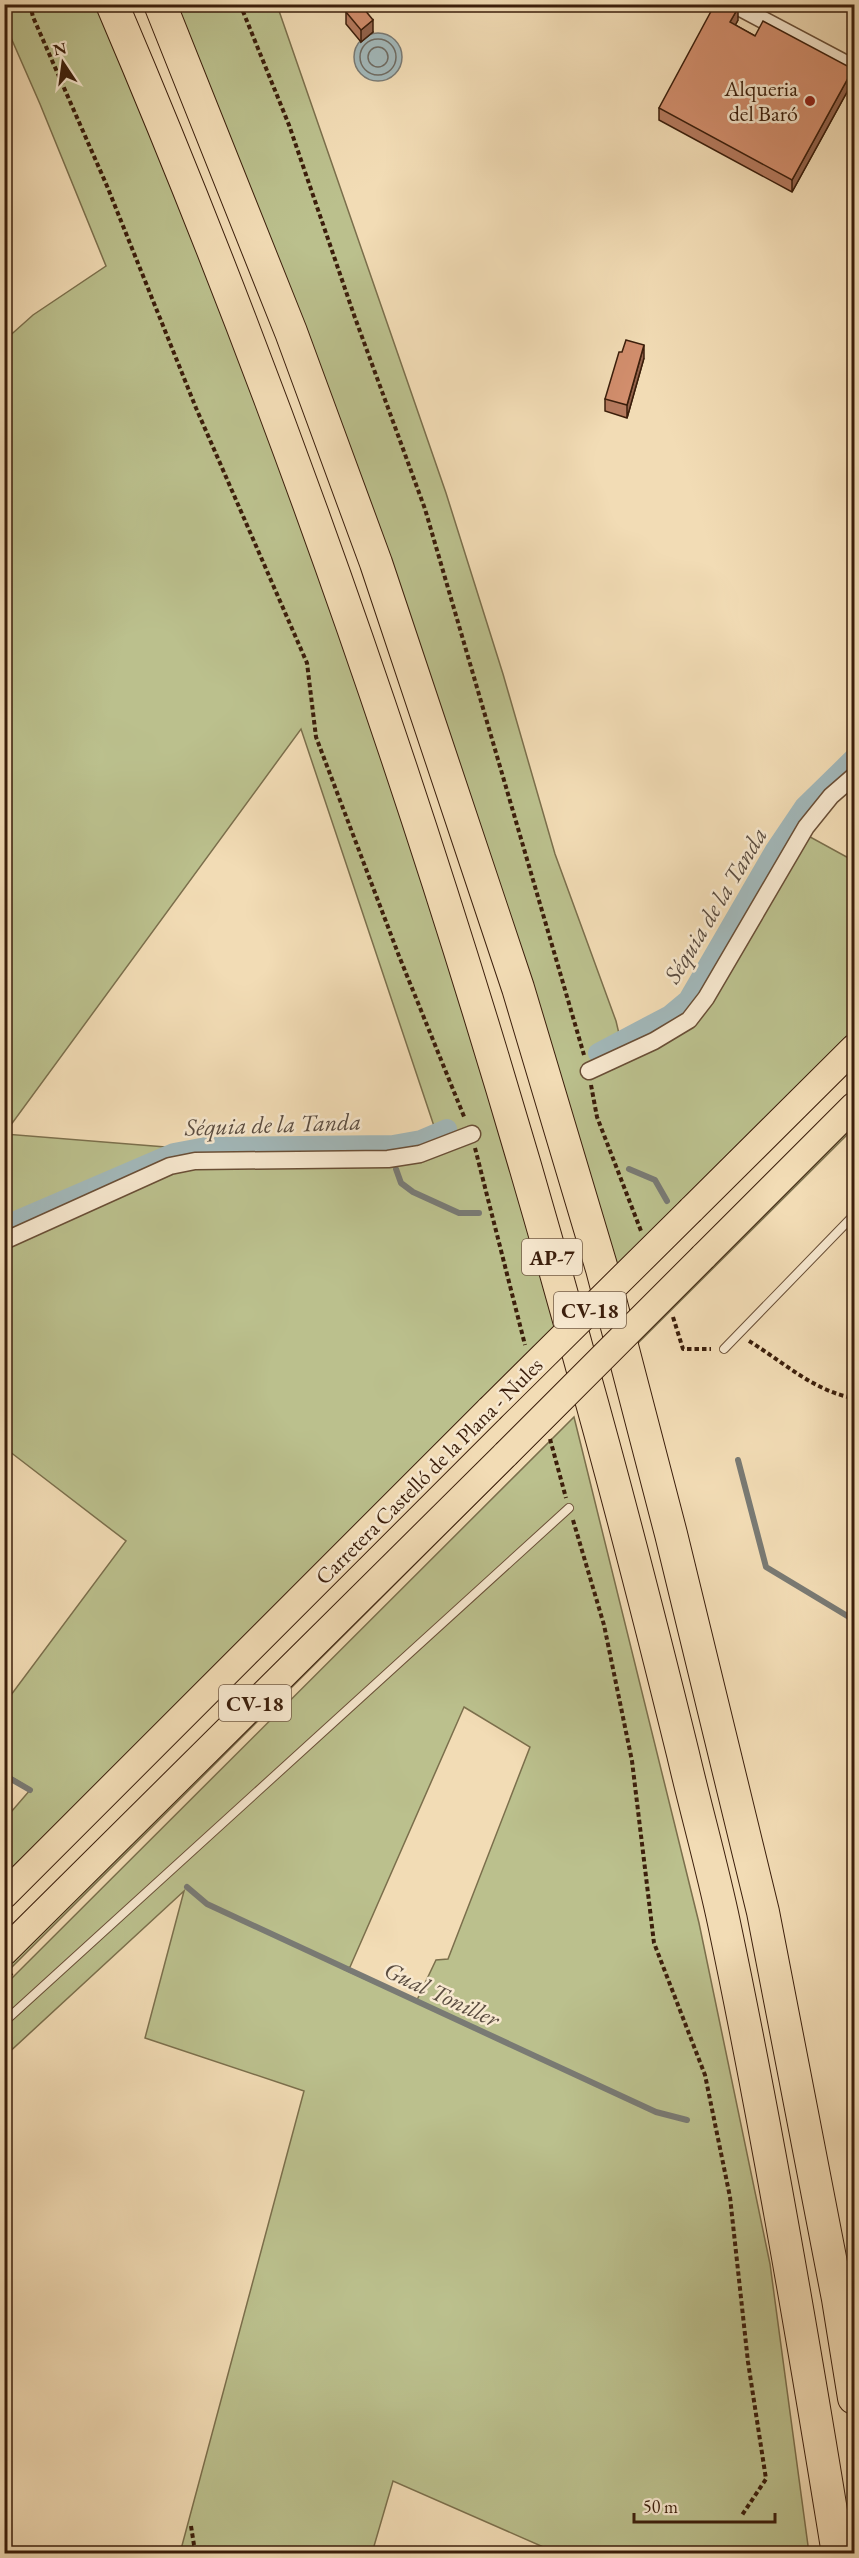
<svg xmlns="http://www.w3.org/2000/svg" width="859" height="2558" font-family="'EB Garamond',serif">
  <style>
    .green { fill: #bbc08d; stroke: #7b6f4c; stroke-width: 1.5; fill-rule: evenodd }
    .water { fill: #a2b8ba; stroke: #797a74; stroke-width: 1.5 }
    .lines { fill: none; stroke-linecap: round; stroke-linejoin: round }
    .shore { stroke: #6e6b62; stroke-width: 1.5 }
    .stream { stroke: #797a74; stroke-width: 6 }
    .canal { stroke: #a2b8ba; stroke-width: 20 }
    .lane-casing { stroke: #694e36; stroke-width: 10 }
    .street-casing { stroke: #694e36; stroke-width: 19 }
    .primary-casing { stroke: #3b1e0b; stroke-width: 29 }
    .highway-casing { stroke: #3b1e0b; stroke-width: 34 }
    .path { stroke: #3b1e0b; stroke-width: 4; stroke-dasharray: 4.5 3; stroke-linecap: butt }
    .lane { stroke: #f7e8cf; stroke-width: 8 }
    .street { stroke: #f7e8cf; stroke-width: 16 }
    .primary { stroke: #f2dcb5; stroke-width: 27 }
    .highway { stroke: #f2dcb5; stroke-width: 32 }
    .primary-bridge-casing { stroke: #3b1e0b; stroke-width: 29; stroke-linecap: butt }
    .primary-bridge { stroke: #f2dcb5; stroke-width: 27 }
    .wall { fill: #b57a5e; stroke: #3b1e0b; stroke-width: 1.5 }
    .shaded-wall { fill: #93634c; stroke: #3b1e0b; stroke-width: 1.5 }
    .building { fill: #d28e6d; stroke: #3b1e0b; stroke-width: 1.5 }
    .poi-dot { fill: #8f2418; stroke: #f7e8cf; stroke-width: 2 }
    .labels { text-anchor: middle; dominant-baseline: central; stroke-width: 5; stroke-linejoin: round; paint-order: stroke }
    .shield { fill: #f7e8cf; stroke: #735b46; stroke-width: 1.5 }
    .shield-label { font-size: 21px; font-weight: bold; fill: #3b1e0b }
    .poi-label { font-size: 22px; fill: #3b1e0b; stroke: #f7e8cf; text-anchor: end }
    .street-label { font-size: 22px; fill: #3b1e0b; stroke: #f7e8cf }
    .water-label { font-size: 24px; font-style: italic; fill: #5a4c40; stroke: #f7e8cf }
  </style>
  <rect width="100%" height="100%" fill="#f2dcb5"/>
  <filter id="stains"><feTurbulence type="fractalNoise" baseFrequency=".00333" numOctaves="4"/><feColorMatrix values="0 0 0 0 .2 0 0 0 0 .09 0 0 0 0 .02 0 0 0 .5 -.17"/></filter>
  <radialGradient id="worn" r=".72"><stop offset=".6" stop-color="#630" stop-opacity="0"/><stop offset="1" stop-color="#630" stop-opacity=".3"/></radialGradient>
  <path class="green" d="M5,5h97l121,301 186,521 152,497 -556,556v-61l26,-30 -26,-16v-70l121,-162 -121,-93v-314l173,14 17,12 193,-1 53,-12 -140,-418 -296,404v-793l28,-25 73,-49 -66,-162 -35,-80z
    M171,5h106l169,488 57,181 52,180 61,167 8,34 65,-35 114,-187 51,28v174l-242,240z
    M854,1119v9l-221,220 -2,-7z
    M569,1402l2,6 -566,566v-10z
    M574,1417l125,506 71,341 39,289h-252l-164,-72 -21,72h-192l124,-462 -159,-53 39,-147 -179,165v-71zM464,1707l66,40 -82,212 -12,1 -20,42 -71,-32 5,-3z"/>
  <path class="water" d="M354 57a24 24 0 1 1 48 0a24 24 0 1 1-48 0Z"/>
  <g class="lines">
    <path class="shore" d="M360 57a18 18 0 1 1 36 0a18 18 0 1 1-36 0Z
      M368 57a10 10 0 1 1 20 0a10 10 0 1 1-20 0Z"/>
    <path class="stream" d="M396,1169l5,14 12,9 46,21h20
      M629,1169l26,11 12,21
      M738,1460l28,107 88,53
      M4,1775l26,15
      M187,1887l20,17 449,208 31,8"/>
    <path class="canal" d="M598,1053l72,-38 18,-15 87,-150 29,-43 50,-49
      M4,1226l170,-73 32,-6 187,-2 28,-5 26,-11"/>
    <g class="lane-casing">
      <path id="lane" d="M724,1349l130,-134
        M4,2022l565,-514
        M851,2284l3,17"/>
    </g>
    <g class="street-casing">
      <path id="street" d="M733,4l121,64
        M589,1071l65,-30 35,-21 17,-22 100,-171 25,-31 23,-20
        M4,1241l166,-75 25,-5 193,-2 32,-5 52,-20"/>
    </g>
    <g class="primary-casing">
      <path id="primary" d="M691,1210l163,-162
        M703,1257l151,-151
        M4,1895l486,-486
        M4,1952l502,-498"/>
    </g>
    <g class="highway-casing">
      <path id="highway" d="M112,4c189,443 343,899 470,1363 36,128 69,257 101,387 13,56 29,112 41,169 44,209 80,420 114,631
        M160,4l131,328 85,231 142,425 84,281 69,265 92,378 75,387 16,99"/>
    </g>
    <path class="path" d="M30,4l3,13 74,169 89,222 111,255 9,74 83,219 66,163
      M240,4l49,121 65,190 71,194 159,546
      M591,1085l6,32 44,114
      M475,1148l50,197
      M673,1317l10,32h28
      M749,1341c33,20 66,51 105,57
      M550,1439l16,59
      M573,1520l31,105 28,136 22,182 51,132 25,122 18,165 18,117 -24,36
      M4,1980l8,-7
      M191,2526l3,19 6,9"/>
    <use href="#lane" class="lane"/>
    <use href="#street" class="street"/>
    <use href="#primary" class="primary"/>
    <use href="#highway" class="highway"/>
    <g class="primary-bridge-casing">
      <path id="primary-bridge" d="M490,1409l201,-199
        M506,1454l197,-197"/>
    </g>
    <use href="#primary-bridge" class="primary-bridge"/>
  </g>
  <path class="wall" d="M346,12l27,20 -12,10 -15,-18z
    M738,20l-3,5 20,11 98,45 -61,111 -133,-72v-12z
    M644,358l-17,60 -22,-7v-12z"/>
  <path class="shaded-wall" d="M738,8v12l-8,15v-13z
    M373,20v12l-12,10v-12z
    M853,69v12l-61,111v-12z
    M644,345v13l-17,60v-13z"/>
  <path class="building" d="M354,4h6l13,16 -12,10 -15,-18z
    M715,4h17l6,4 -8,14 25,14 8,-15 90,48 -61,111 -133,-72z
    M626,340l18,5 -17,60 -22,-6 14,-47h3z"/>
  <circle class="poi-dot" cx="810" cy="101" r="6"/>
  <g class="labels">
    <g class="shield">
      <rect x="522" y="1239" width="60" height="36" rx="4.5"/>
      <rect x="554" y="1292" width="72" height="36" rx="4.5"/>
      <rect x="219" y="1685" width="72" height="36" rx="4.5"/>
    </g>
    <g class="shield-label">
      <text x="552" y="1257">AP-7</text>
      <text x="590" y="1310">CV-18</text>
      <text x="255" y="1703">CV-18</text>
    </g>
    <g class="poi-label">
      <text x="798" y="88">Alqueria<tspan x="798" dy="25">del Baró</tspan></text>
    </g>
    <g class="street-label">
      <text transform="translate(429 1471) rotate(-45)">Carretera Castelló de la Plana - Nules</text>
    </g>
    <g class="water-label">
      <text transform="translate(715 905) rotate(-59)">Séquia de la Tanda</text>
      <text transform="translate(273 1124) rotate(-2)">Séquia de la Tanda</text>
      <text transform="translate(442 1994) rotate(25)">Gual Toniller</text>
    </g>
  </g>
  <rect width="859" height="2558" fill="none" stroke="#f2dcb5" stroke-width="24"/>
  <rect x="6" y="6" width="847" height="2546" fill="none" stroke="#3b1e0b" stroke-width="3"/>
  <rect x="12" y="12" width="835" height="2534" fill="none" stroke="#3b1e0b" stroke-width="1.5"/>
  <g transform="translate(63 63) rotate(347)" stroke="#f7e8cf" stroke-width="4.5" paint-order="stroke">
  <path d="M0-4.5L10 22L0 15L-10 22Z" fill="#3b1e0b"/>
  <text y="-9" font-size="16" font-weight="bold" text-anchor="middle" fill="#3b1e0b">N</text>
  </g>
  <path d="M634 2513v9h141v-9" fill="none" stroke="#3b1e0b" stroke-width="3"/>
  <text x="643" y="2513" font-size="18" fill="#3b1e0b" stroke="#f7e8cf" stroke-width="4.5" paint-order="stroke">50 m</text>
  <rect width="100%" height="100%" filter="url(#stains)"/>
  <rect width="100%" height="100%" fill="url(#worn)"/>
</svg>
